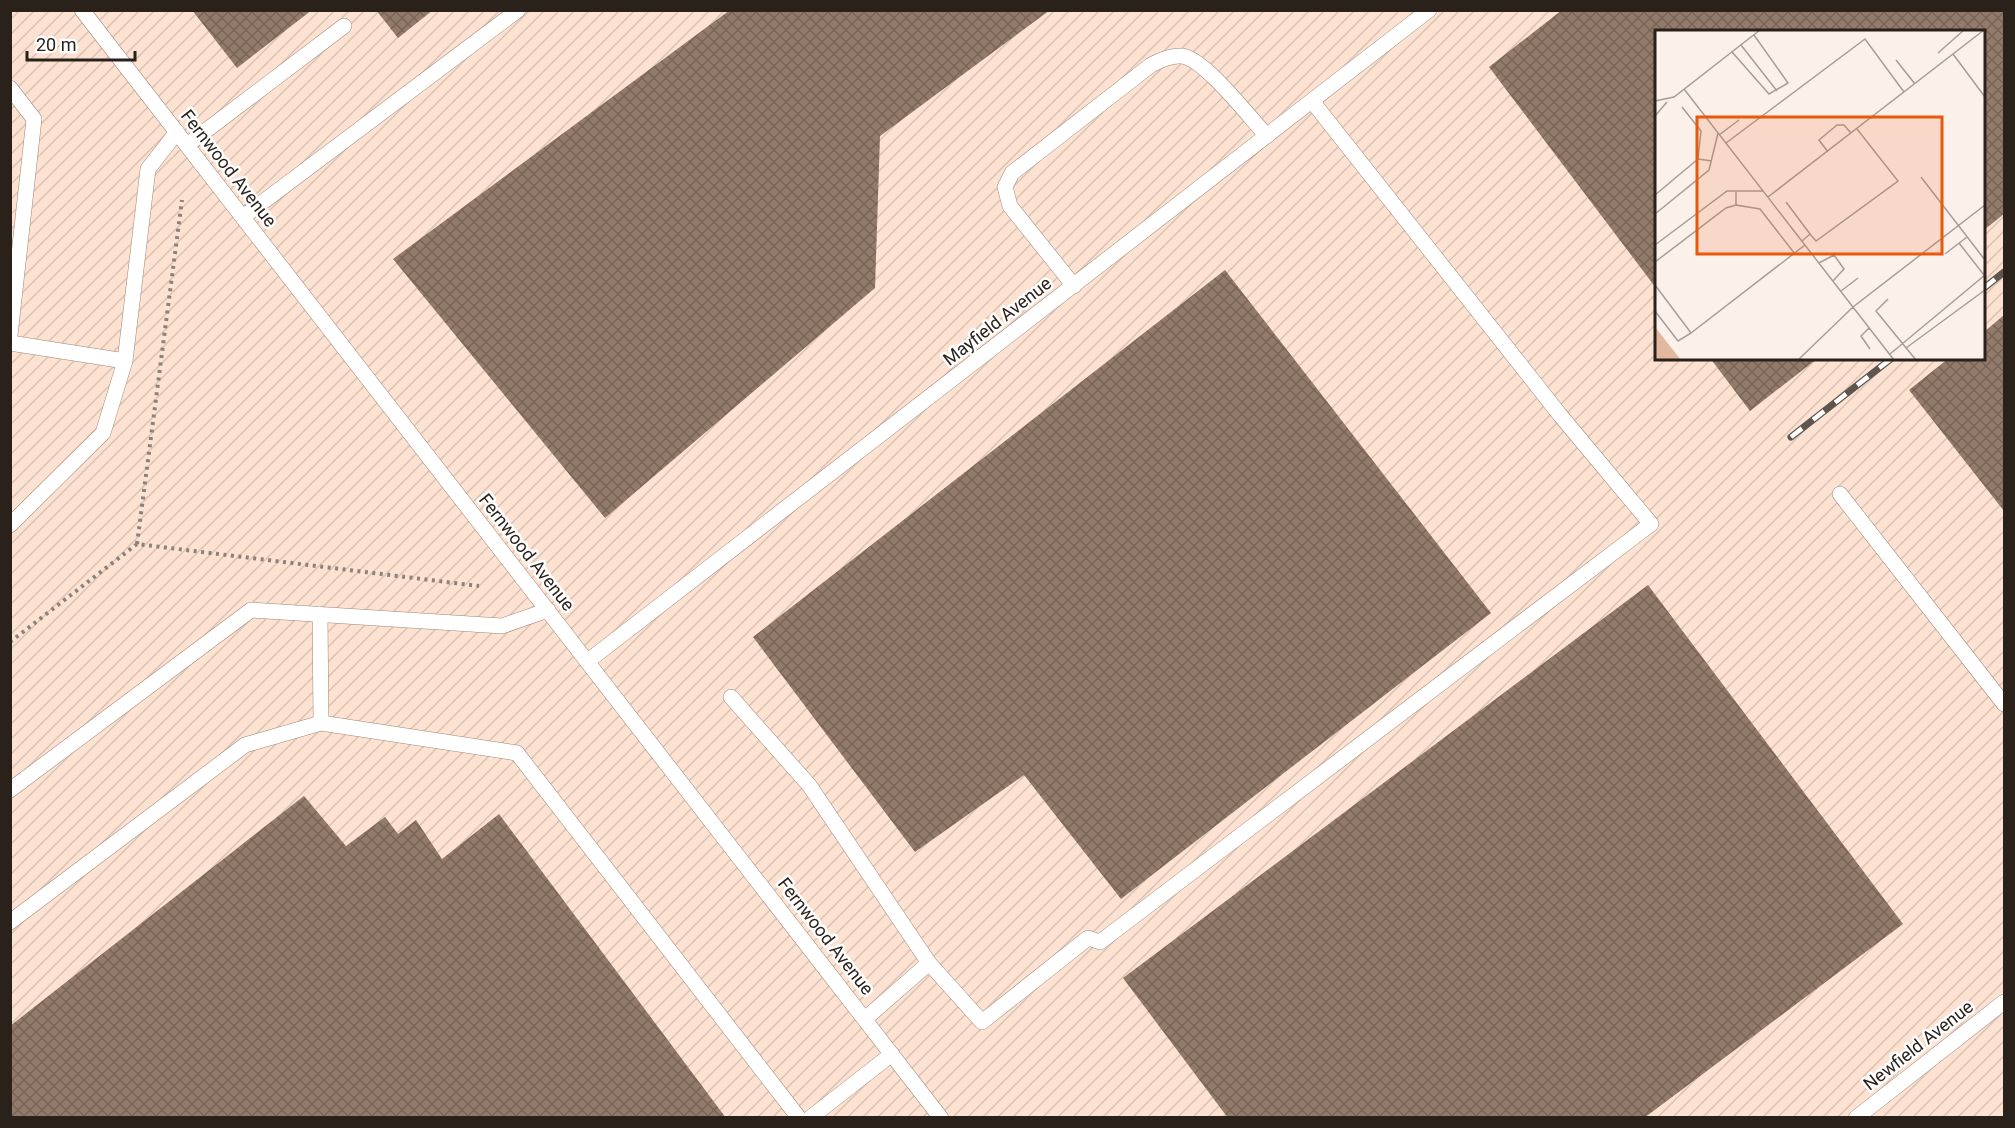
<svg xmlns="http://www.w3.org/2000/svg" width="2015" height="1128" font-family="Roboto,sans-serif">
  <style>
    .industrial { fill: url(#industrial-furrows); fill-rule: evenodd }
    .building { fill: url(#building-cross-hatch) }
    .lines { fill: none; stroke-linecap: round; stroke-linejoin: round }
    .lane-casing { stroke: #9f8677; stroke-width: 16 }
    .path { stroke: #8c827c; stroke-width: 4; stroke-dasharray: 3 4.5; stroke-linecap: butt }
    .lane { stroke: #fff; stroke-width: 15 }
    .rail-casing { stroke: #5e554f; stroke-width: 7 }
    .rail { stroke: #fff; stroke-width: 4.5; stroke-dasharray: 14; stroke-linecap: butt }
    .labels { text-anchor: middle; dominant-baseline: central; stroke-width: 5; stroke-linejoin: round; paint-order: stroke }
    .street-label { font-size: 18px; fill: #2a211b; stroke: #fff }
    .inset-road { fill: none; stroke: #a79d97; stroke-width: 1.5 }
    .view { fill: #e8590c; fill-opacity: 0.15; stroke: #e8590c; stroke-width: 3 }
    .inset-edge { fill: none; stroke: #2a211b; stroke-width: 3 }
  </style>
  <defs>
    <pattern id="industrial-furrows" width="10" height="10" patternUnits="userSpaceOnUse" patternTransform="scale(1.5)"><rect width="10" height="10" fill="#fde2d1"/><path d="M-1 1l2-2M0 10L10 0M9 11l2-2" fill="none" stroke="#d9c2b3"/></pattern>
    <pattern id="building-cross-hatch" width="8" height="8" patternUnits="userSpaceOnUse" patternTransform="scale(1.5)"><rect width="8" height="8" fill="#927b6b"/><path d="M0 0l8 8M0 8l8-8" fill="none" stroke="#776457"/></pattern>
  </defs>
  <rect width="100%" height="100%" fill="#fbf0ea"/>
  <path class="industrial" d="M11,11h1993v1106h-1993zM1656,32h328v326h-328z"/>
  <path class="building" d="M192,10h120l-75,58z
    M376,10h57l-35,28z
    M730,10h320l-170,126 -5,152 -270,230 -212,-259z
    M1562,10h442v204l-20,16v-198h-328v256l-167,-221z
    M1225,270l266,343 -370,286 -97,-124 -109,77 -162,-215z
    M2004,315v196l-95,-121 40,-32h35v-26z
    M1710,358h108l-68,53z
    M1648,585l255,339 -259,194h-416l-105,-140z
    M304,796l42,50 39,-29 13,17 18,-14 26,39 57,-45 227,304h-716v-92z"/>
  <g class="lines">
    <g class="lane-casing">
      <path id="lane" d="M82,10l859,1108
        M10,88l24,31 -24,216
        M187,145l157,-119
        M243,217l275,-207
        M1074,286l-64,-80 -5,-19 7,-14 139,-108c9,-5 20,-10 31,-9 23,3 68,62 85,80
        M10,343l115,18
        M1840,494l164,210
        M10,525l93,-92 22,-72 23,-192 29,-37
        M320,614l1,109 196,30 282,365
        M588,661l841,-651
        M731,697l78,88 120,178 -64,56
        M10,790l241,-180 251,16 46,-16
        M10,922l235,-177 76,-22
        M929,963l53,59 106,-84 12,4 551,-418 -91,-109 -248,-314
        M810,1118l82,-64
        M1856,1118l148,-116"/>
    </g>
    <path class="path" d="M137,544l45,-344
      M10,642l127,-98 342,42"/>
    <use href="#lane" class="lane"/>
    <g class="rail-casing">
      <path id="rail" d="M1984,288l20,-16
        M1791,437l101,-79"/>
    </g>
    <use href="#rail" class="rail"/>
  </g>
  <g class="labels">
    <g class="street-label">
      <text transform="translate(229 168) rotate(52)">Fernwood Avenue</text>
      <text transform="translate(997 321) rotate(-38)">Mayfield Avenue</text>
      <text transform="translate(527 552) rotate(52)">Fernwood Avenue</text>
      <text transform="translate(826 936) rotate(52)">Fernwood Avenue</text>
      <text transform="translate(1918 1045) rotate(-38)">Newfield Avenue</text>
    </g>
  </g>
  <g transform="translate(1655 30)">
    <rect width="330" height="330" fill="#fbf0ea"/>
    <path d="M0,297l26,33h-26z" fill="#e2b89e"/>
    <path class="inset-road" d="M86,15l36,46M77,22l37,42 19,-11 -34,-48M283,23l26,-23M298,24l32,43M241,30l19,24M29,59l210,271M0,71l19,-4 86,-67M27,77l19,24 -3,28 14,2M0,86l12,-14M64,105l20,-15M71,113l139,-104 39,53M173,122l-9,-12 18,-15h7l7,8M266,147l64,83M81,162v13l24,4 35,45M0,165l43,-36M113,167l216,-167M131,172l24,32 -8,7M0,184l54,-44 9,-37M155,204l6,7 82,-60 -41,-52M304,213l25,32M0,215l72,-54h36M290,224l22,-17M0,232l71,-54 10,-3M164,233l15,-8 10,14 -11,12M0,255l36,48 114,-88M186,261l17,-13M233,269l-12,12 40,49M0,281l23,30 13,-8M214,298l-8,8 9,13M251,318l79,-58M235,324l95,-79M143,330l55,-53 132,-102"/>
    <path class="view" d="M42,87h245v137h-245z"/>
    <rect width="330" height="330" class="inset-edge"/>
  </g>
  <rect width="2015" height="1128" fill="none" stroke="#2a211b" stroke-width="24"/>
  <path d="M27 51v9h108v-9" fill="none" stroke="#2a211b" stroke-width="3"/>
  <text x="36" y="51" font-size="18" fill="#2a211b" stroke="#ffffff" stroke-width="4.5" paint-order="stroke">20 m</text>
</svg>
